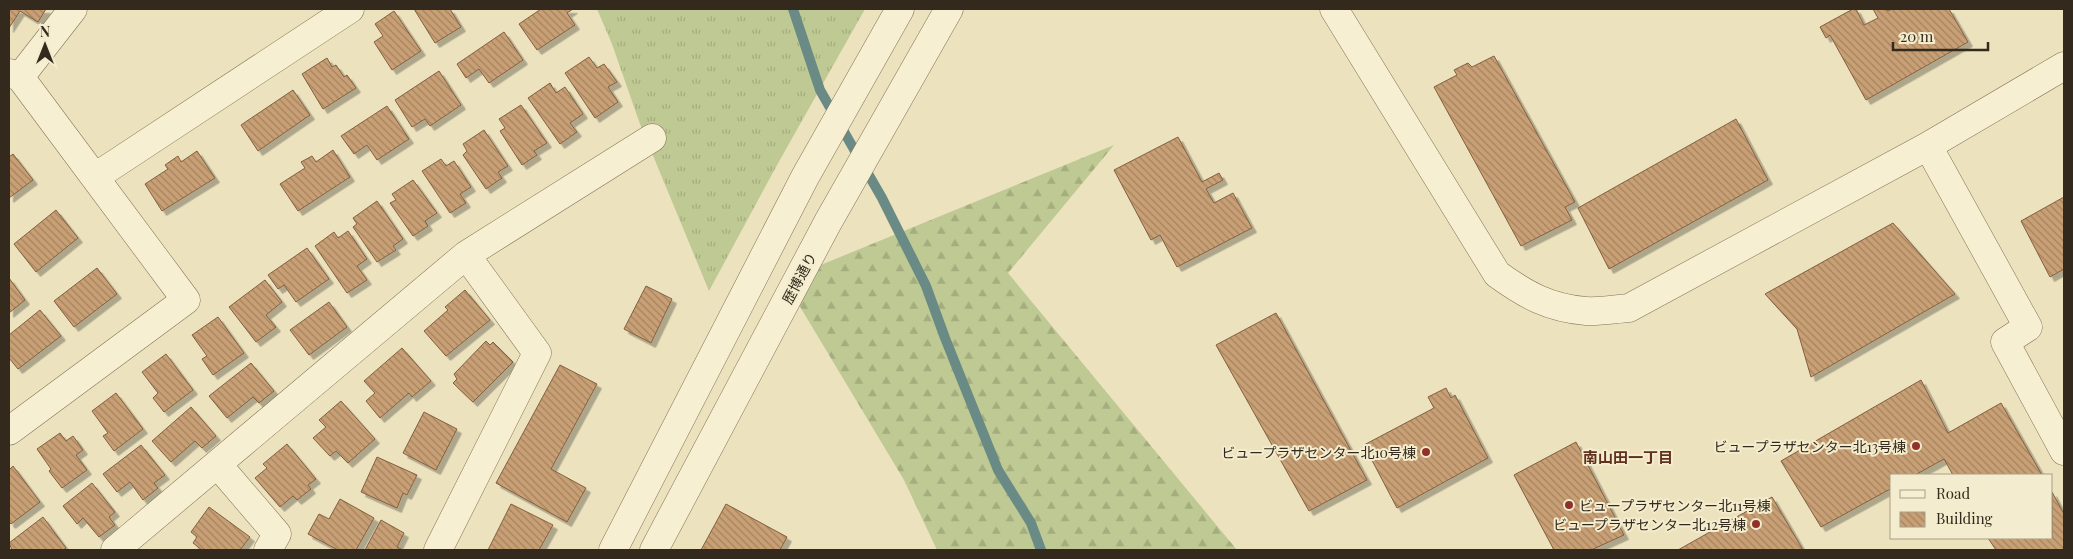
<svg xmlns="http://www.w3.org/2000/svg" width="2073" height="559" font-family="'Playfair Display','Noto Sans JP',serif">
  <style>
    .grass { fill: url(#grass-tufts) }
    .forest { fill: url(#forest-firs) }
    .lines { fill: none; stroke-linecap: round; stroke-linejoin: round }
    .stream { stroke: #6a8b85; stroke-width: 10 }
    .building { fill: url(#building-back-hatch); stroke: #825f3e; filter: url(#shadow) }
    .minor-casing { stroke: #837358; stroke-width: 29 }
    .minor { stroke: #f7efd1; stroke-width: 28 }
    .poi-dot { fill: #90322a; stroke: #f4ecce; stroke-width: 2 }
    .labels { text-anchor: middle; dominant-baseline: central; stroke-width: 4; stroke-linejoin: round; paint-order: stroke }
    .street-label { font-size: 14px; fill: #33291c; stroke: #f4ecce }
    .poi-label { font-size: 14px; fill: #33291c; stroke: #f4ecce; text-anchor: end }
    .neighbourhood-label { font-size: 15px; font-weight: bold; fill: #5e301d; stroke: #f4ecce }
  </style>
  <defs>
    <pattern id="grass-tufts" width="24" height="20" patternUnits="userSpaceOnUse" patternTransform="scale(1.25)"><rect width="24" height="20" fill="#bec993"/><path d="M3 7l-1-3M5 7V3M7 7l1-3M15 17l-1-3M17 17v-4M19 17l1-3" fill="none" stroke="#a4ad7e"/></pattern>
    <pattern id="forest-firs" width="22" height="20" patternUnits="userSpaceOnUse" patternTransform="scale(1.25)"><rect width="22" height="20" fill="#bec993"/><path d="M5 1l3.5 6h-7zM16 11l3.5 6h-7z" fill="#a4ad7e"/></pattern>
    <pattern id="building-back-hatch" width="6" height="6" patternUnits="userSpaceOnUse" patternTransform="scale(1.25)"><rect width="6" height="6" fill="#c9a075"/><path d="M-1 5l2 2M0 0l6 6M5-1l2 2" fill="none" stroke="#a4825f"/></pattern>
    <filter id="shadow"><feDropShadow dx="4.5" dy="4.5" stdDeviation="0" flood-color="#0004"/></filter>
  </defs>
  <rect width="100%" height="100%" fill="#ece2be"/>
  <path class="grass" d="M597,9h268l-88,156 -68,126 -69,-167 -28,-80z"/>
  <path class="forest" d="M1114,145l-106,128 229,277h-300l-33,-70 -120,-200z"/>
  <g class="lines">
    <path class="stream" d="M793,9l27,81 62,108 44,88 19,52 53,132 33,53 10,27"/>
  </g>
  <path class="building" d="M9,9h37l-8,13 -18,-11 -11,17z
    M414,9h36l11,18 -26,16z
    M541,9h32l-6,4 8,12 -38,25 -18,-26z
    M1853,9h3l8,16 14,-7 -5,-9h13l2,2 4,-2h57l19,33 -102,58 -36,-65 -4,3 -6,-11z
    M394,11l27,40 -29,19 -18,-28 9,-6 -8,-12z
    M504,32l19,28 -34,23 -10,-14 -13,9 -9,-14z
    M1494,56l81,146 -10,5 7,13 -51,26 -87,-159 23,-12 -3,-5 14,-7 4,4z
    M589,57l8,11 7,-4 13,18 -9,5 10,15 -23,16 -30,-45z
    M327,58l5,9 4,-2 8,12 3,-2 9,13 -33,21 -21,-35z
    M439,71l22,34 -31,21 -5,-7 -13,8 -17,-27z
    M550,83l6,10 9,-6 18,27 -13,9 7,9 -17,12 -32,-46z
    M293,90l17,25 -52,36 -17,-26z
    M521,105l26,38 -13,8 3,4 -15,10 -22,-34 5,-3 -6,-9z
    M387,106l22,33 -32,21 -10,-15 -13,9 -13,-18z
    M1736,119l32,61 -159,89 -31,-61z
    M484,130l24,36 -10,6 4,6 -16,11 -23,-34 4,-4 -4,-7z
    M1178,137l24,45 17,-9 4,7 -17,9 8,14 19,-10 19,35 -75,39 -17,-32 -9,5 -37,-70z
    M333,150l17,27 -52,34 -18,-27 25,-16 -4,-6 11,-6 4,6z
    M197,151l18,27 -53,33 -17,-27 23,-15 -3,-4 13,-9 3,6z
    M13,154l20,26 -24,18v-41z
    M441,159l5,7 8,-5 17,26 -11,7 6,9 -16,10 -28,-42z
    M413,180l24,33 -12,8 3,5 -15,10 -23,-33 6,-3 -4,-6z
    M2064,197v72l-14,8 -29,-56z
    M377,201l26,38 -10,7 3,4 -19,12 -24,-35 4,-3 -4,-6z
    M56,210l22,28 -42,34 -22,-28z
    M1893,223l62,71 -144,83 -14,-48 -32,-35z
    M348,231l19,28 -10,7 10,14 -20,13 -32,-47 19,-14 4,6z
    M307,248l22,31 -33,23 -12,-17 -6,4 -10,-14z
    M97,268l20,26 -43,33 -20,-26z
    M9,278l16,22 -16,13z
    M265,280l17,22 -16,13 10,12 -20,15 -27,-35z
    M646,286l26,13 -21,44 -27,-14z
    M465,290l25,30 -44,36 -22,-25 24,-21 -3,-3z
    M329,302l18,25 -38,28 -19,-25z
    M40,310l21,26 -43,33 -9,-11v-23z
    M1276,313l91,167 -58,31 -93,-166z
    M218,317l26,36 -31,22 -11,-16 5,-3 -15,-21z
    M486,341l4,4 3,-3 20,20 -40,40 -20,-19 4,-4 -3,-5z
    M402,348l29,33 -19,16 -3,-4 -29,25 -14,-17 9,-8 -11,-12z
    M166,354l27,36 -29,22 -11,-14 5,-5 -16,-21z
    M251,363l23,28 -15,12 -6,-6 -26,21 -18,-22z
    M560,365l37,19 -46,85 35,19 -19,34 -71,-39z
    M1921,380l27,53 53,-30 41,72h-89l-9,-16 -29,16h-23v13l-71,39 -40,-66z
    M1446,388l5,10 4,-3 33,63 -91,50 -33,-63 70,-37 -6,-11z
    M116,393l27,36 -29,22 -11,-15 5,-3 -16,-22z
    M341,401l34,38 -27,24 -12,-12 -6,5 -17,-18 13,-11 -7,-7z
    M191,407l25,29 -14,12 -7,-7 -24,21 -19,-21z
    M424,412l33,17 -21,41 -33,-17z
    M60,433l6,8 7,-5 10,14 -7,5 11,15 -25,18 -13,-17 2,-2 -14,-20z
    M1576,442l48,93 -33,15h-37l-40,-75z
    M287,444l29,35 -8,6 3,4 -14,11 -4,-4 -13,11 -25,-29 12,-10 -4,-4z
    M141,445l24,30 -11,8 4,5 -15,12 -13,-18 -13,10 -14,-18z
    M377,457l40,18 -10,20 -4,-2 -6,15 -36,-16z
    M13,466l27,36 -29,22 -2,-2v-52z
    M92,483l23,29 -6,5 6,8 -16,12 -16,-19 -6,6 -14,-18z
    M2052,492l12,22v36h-68l-8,-12h64z
    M1772,497l31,53h-125z
    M340,499l34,19 -18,32h-18l-30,-16 11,-20 10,5z
    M511,504l42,21 -14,25h-51z
    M726,504l61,33 -7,13h-79z
    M209,507l41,30 -10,13h-38l-9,-7 4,-6 -6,-5z
    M43,517l23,31 -3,2h-51l-3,-7z
    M381,520l23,13 -7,14 6,3h-38z"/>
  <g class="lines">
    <g class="minor-casing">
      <path id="minor" d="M1334,9l163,265c29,21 52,34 89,37 14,1 29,-2 43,-3l299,-162 136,-80
        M9,73l11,4 166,223 -177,131
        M20,77l53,-68
        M1928,146l100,181 -23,15 59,109
        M95,177l255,-168
        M218,465l59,69 -9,16
        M115,550l351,-295 186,-117
        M438,550l99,-197 -71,-98
        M613,550l192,-373 95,-168
        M654,550l174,-328 121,-213"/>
    </g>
    <use href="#minor" class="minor"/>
  </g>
  <g class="poi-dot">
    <circle cx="1916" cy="446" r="5"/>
    <circle cx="1426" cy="452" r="5"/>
    <circle cx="1569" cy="505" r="5"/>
    <circle cx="1756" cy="524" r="5"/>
  </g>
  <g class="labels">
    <g class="street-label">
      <text transform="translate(799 278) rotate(-62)">歴博通り</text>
    </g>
    <g class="poi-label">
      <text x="1906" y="446">ビュープラザセンター北13号棟</text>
      <text x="1416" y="452">ビュープラザセンター北10号棟</text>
      <text x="1579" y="505" text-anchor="start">ビュープラザセンター北11号棟</text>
      <text x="1746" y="524">ビュープラザセンター北12号棟</text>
    </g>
    <g class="neighbourhood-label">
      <text x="1628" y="457">南山田一丁目</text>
    </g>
  </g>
  <rect width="2073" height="559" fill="none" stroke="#33291c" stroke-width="20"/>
  <rect x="1890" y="474" width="162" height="65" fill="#f4ecce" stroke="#a79e87"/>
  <rect x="1900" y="490" width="25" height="8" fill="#f7efd1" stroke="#a79e87"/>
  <text x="1936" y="499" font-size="15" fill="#33291c">Road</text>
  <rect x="1900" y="512" width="25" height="15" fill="url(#building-back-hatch)" stroke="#a79e87"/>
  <text x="1936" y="524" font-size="15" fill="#33291c">Building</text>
  <g transform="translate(45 45)" stroke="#f4ecce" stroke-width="4" paint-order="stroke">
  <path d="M0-4L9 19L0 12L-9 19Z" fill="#33291c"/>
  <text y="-8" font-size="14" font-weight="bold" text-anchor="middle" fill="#33291c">N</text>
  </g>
  <path d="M1893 42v8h95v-8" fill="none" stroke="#33291c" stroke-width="2.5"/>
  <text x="1900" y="42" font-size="15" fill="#33291c" stroke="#f4ecce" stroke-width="4" paint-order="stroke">20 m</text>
</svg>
